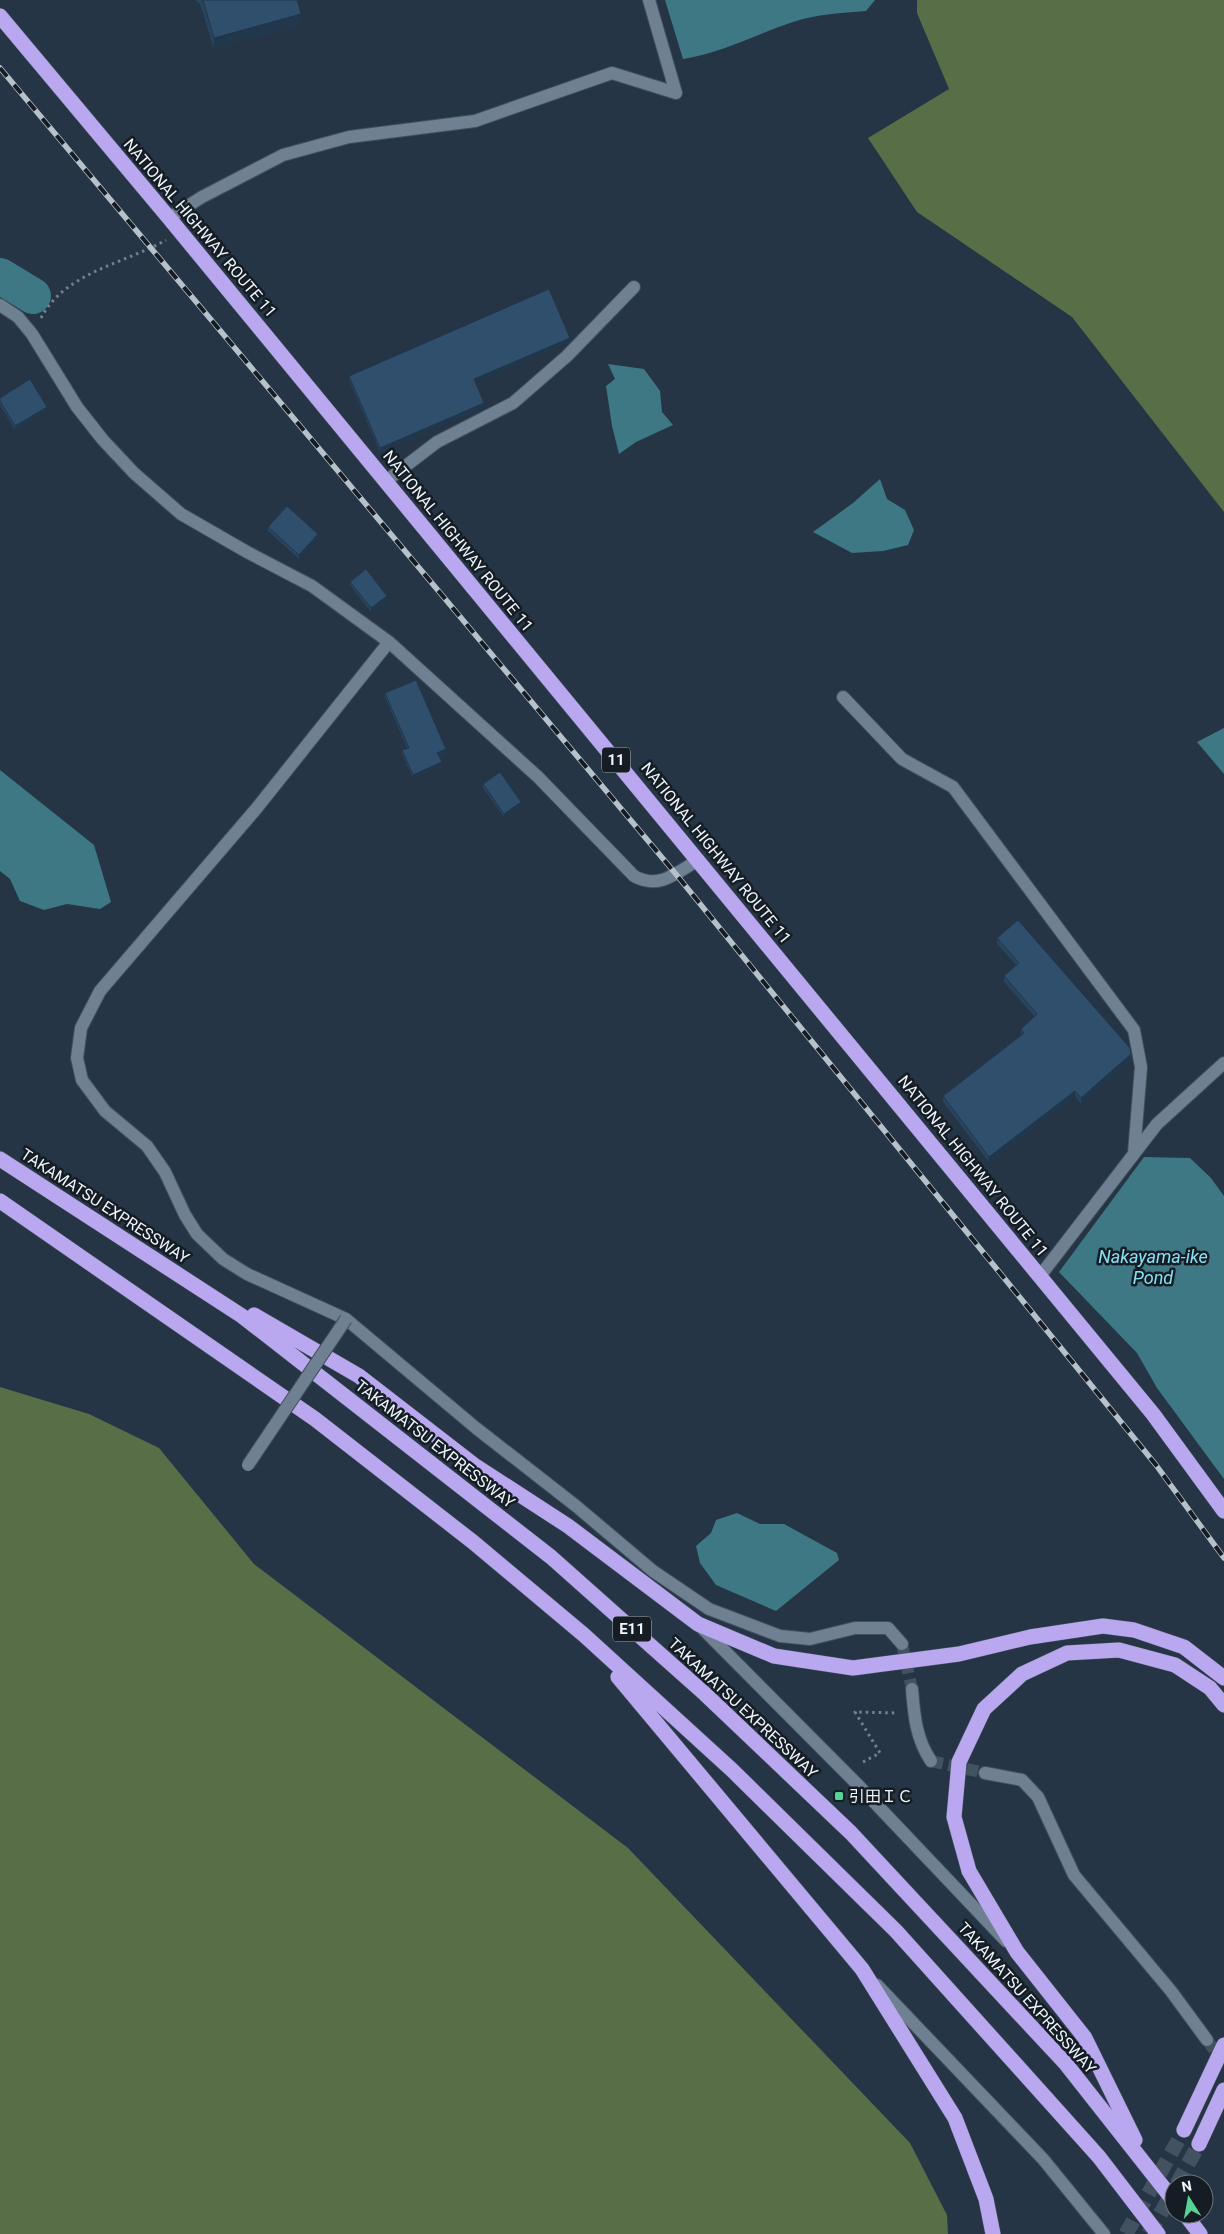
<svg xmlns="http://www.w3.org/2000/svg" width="1224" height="2234" font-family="Roboto,'Noto Sans JP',sans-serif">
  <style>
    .forest { fill: #576e47 }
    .water { fill: #3d7884 }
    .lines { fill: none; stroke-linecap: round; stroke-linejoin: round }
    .river { stroke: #3d7884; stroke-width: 36 }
    .minor-tunnel { stroke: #435261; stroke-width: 12; stroke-dasharray: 12 6; stroke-linecap: butt }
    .highway-tunnel { stroke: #435261; stroke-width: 15; stroke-dasharray: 15 8; stroke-linecap: butt }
    .minor-casing { stroke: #43515d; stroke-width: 14 }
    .highway-casing { stroke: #43515d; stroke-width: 16 }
    .path { stroke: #73808d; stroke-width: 3; stroke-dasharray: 2.5 4; stroke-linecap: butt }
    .minor { stroke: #6e8092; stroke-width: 12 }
    .highway { stroke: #b9a8f0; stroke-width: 15 }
    .rail-casing { stroke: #b6c1cb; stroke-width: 5.5 }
    .rail { stroke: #151c23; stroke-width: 4; stroke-dasharray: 11; stroke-linecap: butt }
    .minor-bridge-casing { stroke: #43515d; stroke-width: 14; stroke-linecap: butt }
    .minor-bridge { stroke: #6e8092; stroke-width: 12 }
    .wall { fill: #28445e }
    .shaded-wall { fill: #21374c }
    .building { fill: #2f4f6d; stroke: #21374c }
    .poi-dot { fill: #53d396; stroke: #151c23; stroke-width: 2 }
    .labels { text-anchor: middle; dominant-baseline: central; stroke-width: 5; stroke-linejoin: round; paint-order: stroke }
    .shield { fill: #151c23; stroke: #acb4bc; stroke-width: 1 }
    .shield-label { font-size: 15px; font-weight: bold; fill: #edf5fd }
    .street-label { font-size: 16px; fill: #edf5fd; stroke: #151c23 }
    .poi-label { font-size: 16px; fill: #edf5fd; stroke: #151c23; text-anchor: start }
    .water-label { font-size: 18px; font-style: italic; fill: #84e2f6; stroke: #151c23 }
  </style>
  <rect width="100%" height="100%" fill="#253545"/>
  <path class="forest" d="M917,0h307v512l-152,-195 -155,-105 -49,-74 81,-49 -32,-76z
    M0,1387l89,27 70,34 95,116 374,284 282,295 37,72 1,19h-948z"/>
  <path class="water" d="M665,0h210l-9,11c-24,2 -49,3 -73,11 -37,12 -71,31 -110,37z
    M608,364l36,5 16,22 2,21 11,13 -37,17 -17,12 -7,-28 -6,-40 9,-7z
    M880,479l7,20 18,11 9,20 -6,15 -25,6 -31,2 -39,-21 40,-29z
    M1224,728v46l-27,-32z
    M0,770l94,75 17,57 -11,7 -33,-5 -23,6 -24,-9 -10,-22 -10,-8z
    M1144,1157l46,1 21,20 13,18v283l-67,-91 -20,-35 -78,-81z
    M737,1513l23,11h24l53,29 2,7 -63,51 -60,-26 -16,-22 -4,-17 15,-13 5,-13z"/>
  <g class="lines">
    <path class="river" d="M0,276l33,20"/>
    <path class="minor-tunnel" d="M902,1644l10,45
      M931,1761l54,12
      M1207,2040l17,23"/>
    <path class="highway-tunnel" d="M1177,2184l22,-40
      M1126,2234l58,-104
      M1149,2234l25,-44"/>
    <g class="minor-casing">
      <path id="minor" d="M169,218l33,-21 81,-42 66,-18 126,-16 137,-48 64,20 -27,-93
        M0,305l18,12 14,17 45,73 26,33 31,33 47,41 66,38 65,34 77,56 149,135 96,99c25,14 42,-3 64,-16
        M386,481l51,-39 76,-39 54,-47 67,-69
        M389,642l-133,167 -156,182 -19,37 -4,30 5,22 23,31 42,35 18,26 20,43 12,19 26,25 24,15 99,45 130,109 100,78 77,65 56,38 71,27 30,3 45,-11h33l14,16
        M843,697l59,62 51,28 181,243 7,37 -7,86
        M1040,1276l117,-152 67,-61
        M700,1626l157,158 149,157
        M912,1689c2,26 4,50 19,72
        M985,1773l37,7 16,17 36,78 97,116 36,49
        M877,1985l166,174 61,75"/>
    </g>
    <g class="highway-casing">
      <path id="highway" d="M0,16l169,202 984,1196 71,97
        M0,1159l242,157 309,241 154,137 146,139 215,231 108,137
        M0,1201l315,218 158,123 111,93 148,135 164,161 203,226 59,77
        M254,1315l105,61 115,89 94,61 130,98 76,32 79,12 106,-14 71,-17 73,-11 31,4 50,17 40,31
        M618,1677l244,292 93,149 31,81 7,35
        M1184,2130l40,-85
        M1135,2140l-50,-102 -68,-86 -48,-81 -15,-54 5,-55 25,-53 38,-35 45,-21 52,-3 56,15 35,23 14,17
        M1199,2144l25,-54
        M1185,2214l15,20"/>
    </g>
    <path class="path" d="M41,318c24,-46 83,-54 125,-78
      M863,1762l17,-9 -25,-41 43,1"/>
    <use href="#minor" class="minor"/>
    <use href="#highway" class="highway"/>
    <g class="rail-casing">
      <path id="rail" d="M0,68l675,805 481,592 68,93"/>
    </g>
    <use href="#rail" class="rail"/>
    <g class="minor-bridge-casing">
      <path id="minor-bridge" d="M248,1465l98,-146"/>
    </g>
    <use href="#minor-bridge" class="minor-bridge"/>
  </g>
  <path class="wall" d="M195,0h102l4,25 -87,24 -14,-45z
    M570,341l-95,41 9,25 -104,45 -31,-72v-4z
    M0,398l47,12 -32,20 -15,-25z
    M268,527l50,11 -19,21 -31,-28z
    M350,582l37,18 -16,12 -21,-27z
    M385,693l61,60 -7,3 3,10 -29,12 -11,-24v-4l5,-2 -22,-51z
    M483,784l38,21 -17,12 -21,-29z
    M997,938l134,122 -50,44 -6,-8 -86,66 -46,-60v-6l79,-60 -1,-1v-6l14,-12 -31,-35v-6l12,-11 -19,-21z"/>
  <path class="shaded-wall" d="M301,14v11l-87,24v-11z
    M570,338v3l-96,42v-4z
    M484,403v4l-104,45v-4z
    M47,407v3l-32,20v-4z
    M318,534v4l-19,21v-4z
    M387,596v4l-16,12v-4z
    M446,749v4l-9,3v-3z
    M442,762v4l-29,12v-3z
    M521,802v3l-17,12v-3z
    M1131,1054v6l-50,44v-6z
    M1075,1091v5l-86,66v-5z"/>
  <path class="building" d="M203,0h94l4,14 -87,24z
    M549,289l21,49 -96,41 10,24 -104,45 -31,-72z
    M30,379l17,28 -32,19 -15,-25v-3z
    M287,506l31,28 -19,21 -31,-28z
    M366,569l21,27 -16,12 -21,-26z
    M416,680l30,69 -9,4 5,9 -29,13 -11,-25 7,-2 -24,-55z
    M500,772l21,30 -17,12 -21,-30z
    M1018,920l112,128 1,6 -50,44 -6,-7 -86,66 -46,-61 81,-63 -3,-4 16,-15 -33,-38 15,-13 -22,-25z"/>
  <rect class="poi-dot" x="834" y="1791" width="10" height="10" rx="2.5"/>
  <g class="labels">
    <g class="shield">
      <rect x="602" y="747.5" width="28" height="25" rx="4"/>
      <rect x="613" y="1616.5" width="38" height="25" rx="4"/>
    </g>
    <g class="shield-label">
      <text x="616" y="760">11</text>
      <text x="632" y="1629">E11</text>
    </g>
    <g class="street-label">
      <text transform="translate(200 228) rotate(50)">NATIONAL HIGHWAY ROUTE 11</text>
      <text transform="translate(458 541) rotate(51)">NATIONAL HIGHWAY ROUTE 11</text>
      <text transform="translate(716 853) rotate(51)">NATIONAL HIGHWAY ROUTE 11</text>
      <text transform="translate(973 1166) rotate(51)">NATIONAL HIGHWAY ROUTE 11</text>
      <text transform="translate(105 1206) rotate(33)">TAKAMATSU EXPRESSWAY</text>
      <text transform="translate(435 1444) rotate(38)">TAKAMATSU EXPRESSWAY</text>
      <text transform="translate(743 1708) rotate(43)">TAKAMATSU EXPRESSWAY</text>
      <text transform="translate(1027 1998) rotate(48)">TAKAMATSU EXPRESSWAY</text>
    </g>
    <g class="poi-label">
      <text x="849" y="1796">引田ＩＣ</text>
    </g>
    <g class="water-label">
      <text x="1153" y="1256">Nakayama-ike<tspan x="1153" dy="21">Pond</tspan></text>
    </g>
  </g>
  <g transform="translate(1189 2199) rotate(349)"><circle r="24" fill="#151c23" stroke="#6b737a"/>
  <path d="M0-4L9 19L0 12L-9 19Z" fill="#53d396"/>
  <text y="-8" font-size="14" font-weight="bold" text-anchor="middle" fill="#edf5fd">N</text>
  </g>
</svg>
